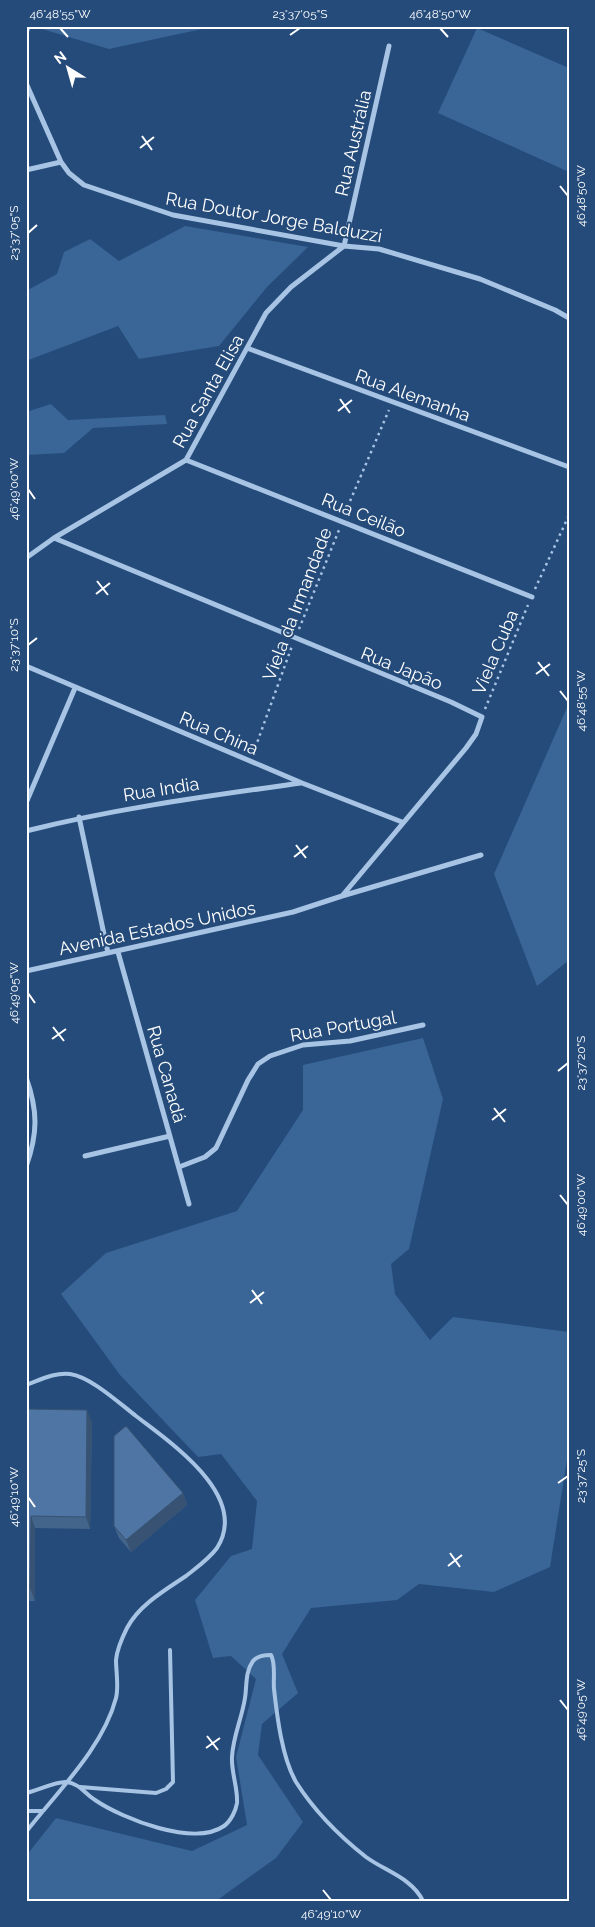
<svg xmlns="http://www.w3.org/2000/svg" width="595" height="1927" font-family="Raleway,sans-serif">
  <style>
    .green { fill: #396597 }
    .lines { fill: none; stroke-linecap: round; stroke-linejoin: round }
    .path { stroke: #a8c4e4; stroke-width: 2.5; stroke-dasharray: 2.5 4; stroke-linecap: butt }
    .service { stroke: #a8c4e4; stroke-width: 4 }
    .minor { stroke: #a8c4e4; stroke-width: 5 }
    .wall { fill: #43658c }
    .shaded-wall { fill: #375272 }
    .building { fill: #4e75a3; stroke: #375272 }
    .ticks { fill: none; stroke: #fff; stroke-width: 2 }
    .labels { text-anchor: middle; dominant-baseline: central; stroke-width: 4; stroke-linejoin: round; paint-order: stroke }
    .street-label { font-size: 18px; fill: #fff; stroke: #254b7a }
    .neatline { fill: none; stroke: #fff; stroke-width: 2 }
    .ticks-label { font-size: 12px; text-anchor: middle; fill: #fff }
  </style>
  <rect width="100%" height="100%" fill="#254b7a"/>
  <path class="green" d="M32,26h184l-107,23z
    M477,28l92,40v104l-131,-59z
    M185,226l123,21 -41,40 -48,59 -80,13 -21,-33 -92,35v-70l31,-17 7,-22 26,-13 29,22z
    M51,404l17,16 97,-5 2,9 -74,4 -29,25 -38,2v-43z
    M569,703v257l-32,26 -43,-112z
    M423,1038l20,61 -34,150 -18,15 4,30 35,46 23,-23 116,15v115l-19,120 -56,25 -75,-8 -22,16 -86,8 -29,46 16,39 -36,31 -4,31 45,67 -27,36 -60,43h-190v-45l30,-38 136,33 55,-26 -11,-68 20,-78 -25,-23 -18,2 -18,-58 36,-44 21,-7 5,-48 -36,-47 -23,3 -78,-82 -59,-81 45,-41 131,-42 66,-101v-45z"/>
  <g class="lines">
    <path class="path" d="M345,513l44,-103
      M535,589l34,-74
      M299,629l40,-99
      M485,709l43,-104
      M253,754l39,-108"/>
    <path class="service" d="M26,1385c14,-5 29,-13 44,-11 21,3 49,29 66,42 35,27 114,80 81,132 -8,11 -21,20 -31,28 -21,14 -47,29 -59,52 -5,10 -10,21 -11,32 0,12 3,26 0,38 -13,50 -59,94 -90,134
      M80,1787l76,6 10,-4 7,-7 -3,-132
      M26,1793c10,-2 31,-12 40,-11 13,1 19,12 29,18 28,19 99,47 129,26 7,-5 12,-16 13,-23 1,-15 -6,-31 -5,-46 1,-21 10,-39 13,-59 2,-12 0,-26 8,-37 4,-5 12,-6 18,-6 5,9 2,24 3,34 3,27 8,69 22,93 19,30 42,53 70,75 19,14 46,21 57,44
      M26,1811h17"/>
    <path class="minor" d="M26,34l2,-8
      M26,83l35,79 8,11 15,12 89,30 171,31 35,3 101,30 75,31 14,8
      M26,170l35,-8
      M344,246l45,-200
      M247,348l322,119
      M186,460l346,137
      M26,558l28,-20 132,-78 80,-147 25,-26 53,-41
      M26,666l276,117 100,39
      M26,803l49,-115
      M79,817l29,136
      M26,831c91,-23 183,-35 275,-48
      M342,896l139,-41
      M118,952l71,252
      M26,971l267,-59 49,-16 124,-148 10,-14 6,-17 -31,-15 -397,-164
      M26,1077c12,34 12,56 0,90
      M85,1156l85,-20
      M179,1167l26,-10 11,-9 32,-68 10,-16 12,-8 33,-11 47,-4 73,-16"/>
  </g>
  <path class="wall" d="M26,1409l66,13 -2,107 -55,-1v73h-9z
    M183,1493l4,12 -56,47 -12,-14 -5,-12z"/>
  <path class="shaded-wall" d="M87,1410l5,12 -2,107 -4,-12z
    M183,1493l4,12 -56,47 -5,-12z
    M31,1516l4,12v73l-5,-13z"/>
  <path class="building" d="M26,1409l61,1 -1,107 -55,-1 -1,72h-4z
    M126,1426l57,67 -57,47 -12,-14v-90z"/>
  <path class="ticks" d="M60,28l8,9M440,28l8,9M290,35l10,-7M142,136l10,14M140,148l14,-11M560,186l8,10M28,233l9,-8M340,399l10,14M338,411l14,-11M28,489l7,10M97,581l11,14M96,594l14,-11M28,645l9,-7M538,662l11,14M536,674l14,-10M560,691l8,10M296,845l10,13M294,857l14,-11M28,993l7,10M53,1027l11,14M52,1039l14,-10M558,1071l10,-8M494,1108l11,14M492,1120l14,-11M560,1195l8,10M252,1290l10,14M250,1303l14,-11M558,1483l10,-7M28,1497l7,10M450,1553l10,14M448,1566l14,-11M560,1700l8,10M207,1736l11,14M206,1748l14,-10M323,1890l8,10"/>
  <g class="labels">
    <g class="street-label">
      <text transform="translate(353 143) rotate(-77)">Rua Austrália</text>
      <text transform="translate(274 217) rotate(10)">Rua Doutor Jorge Balduzzi</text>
      <text transform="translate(208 391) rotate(-61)">Rua Santa Elisa</text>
      <text transform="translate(413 395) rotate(20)">Rua Alemanha</text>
      <text transform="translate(364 515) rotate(22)">Rua Ceilão</text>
      <text transform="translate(297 604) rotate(-69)">Viela da Irmandade</text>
      <text transform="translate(495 652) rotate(-67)">Viela Cuba</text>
      <text transform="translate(402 668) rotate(22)">Rua Japão</text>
      <text transform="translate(219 733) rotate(23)">Rua China</text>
      <text transform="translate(161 789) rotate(-9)">Rua India</text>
      <text transform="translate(157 928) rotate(-12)">Avenida Estados Unidos</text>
      <text transform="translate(343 1026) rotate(-10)">Rua Portugal</text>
      <text transform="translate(167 1074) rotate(74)">Rua Canadá</text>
    </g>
  </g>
  <rect width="595" height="1927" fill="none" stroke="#254b7a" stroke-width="55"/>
  <g transform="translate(68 68) rotate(323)" stroke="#254b7a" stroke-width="4" paint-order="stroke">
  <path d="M0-4L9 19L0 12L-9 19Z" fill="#ffffff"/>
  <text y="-8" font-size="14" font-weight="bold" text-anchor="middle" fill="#ffffff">N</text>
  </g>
  <rect x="28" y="28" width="540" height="1872" class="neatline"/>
  <g class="ticks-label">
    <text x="60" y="18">46°48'55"W</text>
    <text x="300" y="18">23°37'05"S</text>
    <text x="440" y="18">46°48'50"W</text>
    <text transform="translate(581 196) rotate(-90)" y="4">46°48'50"W</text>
    <text transform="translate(14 233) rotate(-90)" y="4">23°37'05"S</text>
    <text transform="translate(14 489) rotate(-90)" y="4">46°49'00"W</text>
    <text transform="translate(14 645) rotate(-90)" y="4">23°37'10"S</text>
    <text transform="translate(581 701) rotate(-90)" y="4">46°48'55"W</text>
    <text transform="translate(14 993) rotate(-90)" y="4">46°49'05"W</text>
    <text transform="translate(581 1063) rotate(-90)" y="4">23°37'20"S</text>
    <text transform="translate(581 1205) rotate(-90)" y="4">46°49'00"W</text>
    <text transform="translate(581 1476) rotate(-90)" y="4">23°37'25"S</text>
    <text transform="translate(14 1497) rotate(-90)" y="4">46°49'10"W</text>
    <text transform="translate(581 1710) rotate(-90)" y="4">46°49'05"W</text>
    <text x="331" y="1918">46°49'10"W</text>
  </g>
</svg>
